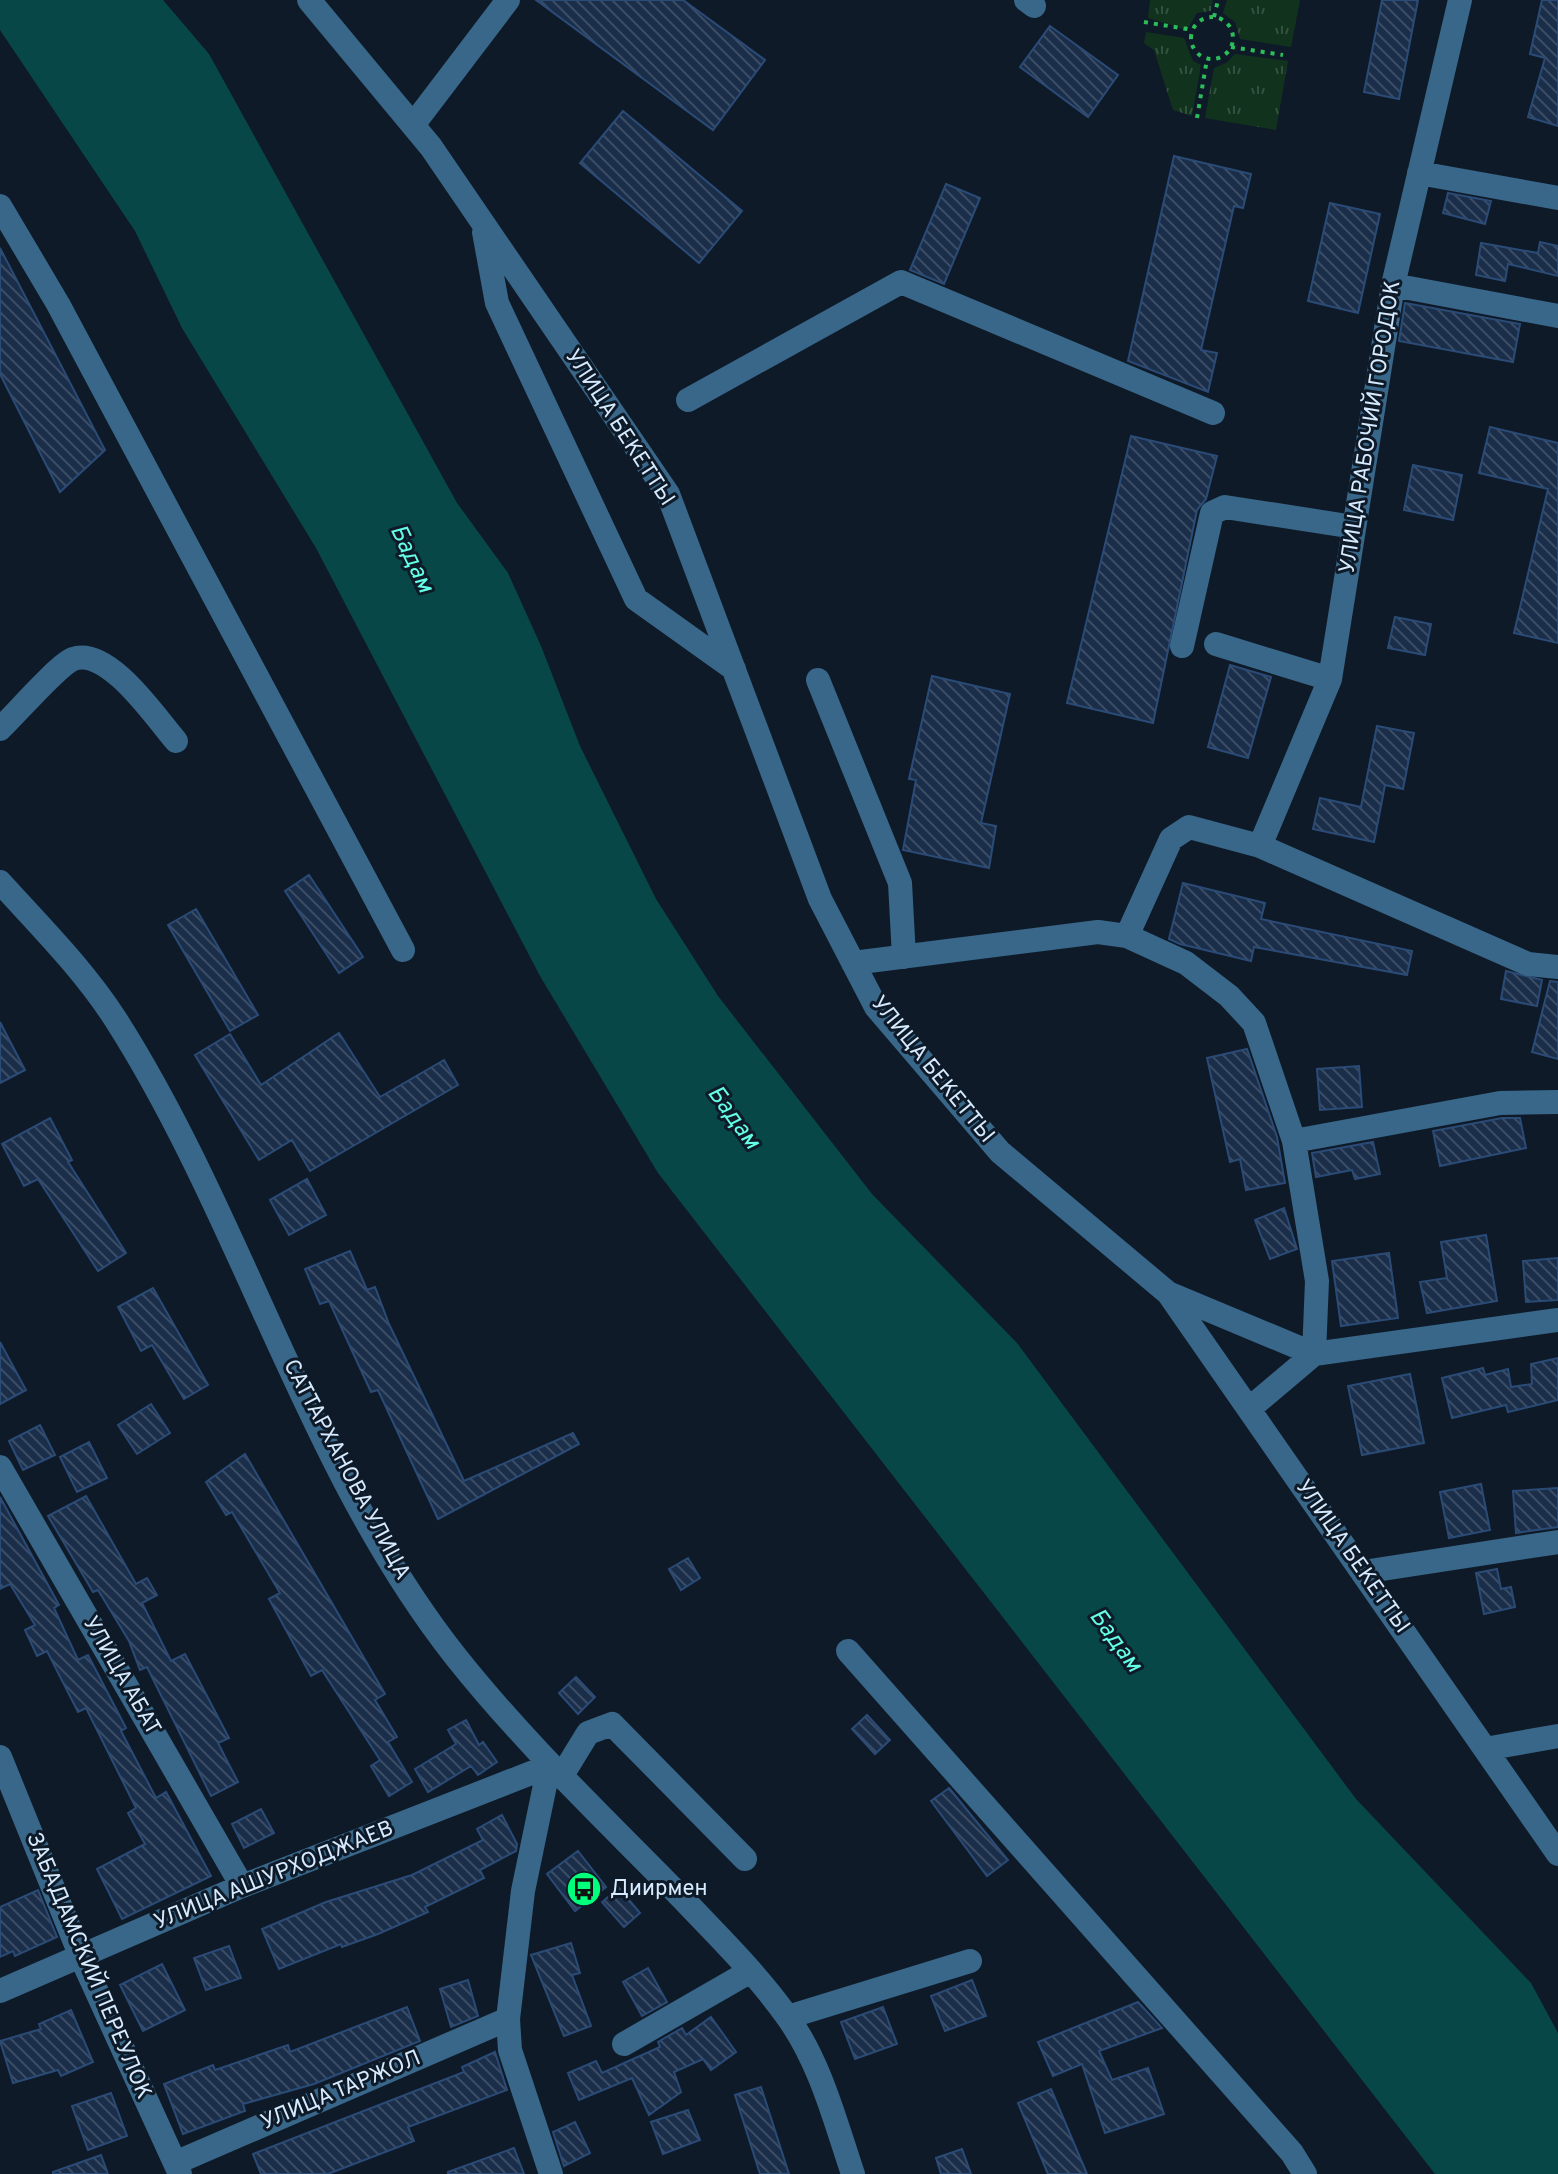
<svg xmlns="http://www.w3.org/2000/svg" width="1558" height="2174" font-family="Overpass,sans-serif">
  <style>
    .grass { fill: url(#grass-tufts) }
    .water { fill: #084748 }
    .building { fill: url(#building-back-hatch); stroke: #2b4b77; stroke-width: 2 }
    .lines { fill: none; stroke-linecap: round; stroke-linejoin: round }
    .path { stroke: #2bbe5a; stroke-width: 4; stroke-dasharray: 4 6; stroke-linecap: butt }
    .minor { stroke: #386789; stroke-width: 24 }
    .labels { text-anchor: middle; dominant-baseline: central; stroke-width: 6; stroke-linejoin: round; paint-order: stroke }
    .street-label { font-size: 22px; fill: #d6ebff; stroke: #0f1a28 }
    .poi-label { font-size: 22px; fill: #d6ebff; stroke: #0f1a28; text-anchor: start }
    .water-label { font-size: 24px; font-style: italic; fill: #64ffe7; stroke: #0f1a28 }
  </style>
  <defs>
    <pattern id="grass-tufts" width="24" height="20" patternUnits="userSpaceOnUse" patternTransform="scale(2)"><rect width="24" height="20" fill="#11331d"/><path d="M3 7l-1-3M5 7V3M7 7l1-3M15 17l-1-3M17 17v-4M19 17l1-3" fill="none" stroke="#33513f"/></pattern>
    <pattern id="building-back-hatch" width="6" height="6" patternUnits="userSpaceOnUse" patternTransform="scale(2)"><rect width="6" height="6" fill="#1a2e4a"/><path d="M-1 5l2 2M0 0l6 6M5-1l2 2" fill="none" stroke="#3b4c65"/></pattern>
  </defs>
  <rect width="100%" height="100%" fill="#0f1a28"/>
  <path class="grass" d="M1150,0h63l-2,11 -14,2 -10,17 -39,-12z
    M1227,0h73l-9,47 -51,-8 -5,-17 -12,-9z
    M1146,32l38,6 9,23 8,4 -9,51 -19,-6 -19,-60 -10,-7z
    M1235,54l53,7 -12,69 -71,-12 9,-50 12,-5z"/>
  <path class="water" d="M0,0h163l46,54 248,449 51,70 33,73 39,100 76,153 62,97 154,198 145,149 339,456 175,184 27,50v141h-123l-777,-1001 -118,-197 -224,-428 -134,-220 -47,-97 -135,-201z"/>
  <path class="building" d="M536,0h147l82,60 -52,70z
    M1382,0h36l-19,99 -35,-7z
    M1542,0h16v126l-30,-9 17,-59 -15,-4z
    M1050,26l68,49 -30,42 -68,-50z
    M623,111l119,100 -43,52 -119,-100z
    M1174,156l77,18 -8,34 -9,-2 -33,144 16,3 -9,39 -80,-31z
    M946,184l34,14 -36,86 -34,-14z
    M1448,193l43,8 -6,23 -42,-11z
    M1330,203l50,11 -22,99 -50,-12z
    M1540,242l18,4v30l-50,-12 -3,17 -29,-6 5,-32 57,10z
    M0,248l105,202 -45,42 -60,-118z
    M1405,303l115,21 -7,38 -114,-21z
    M1490,427l68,16v200l-44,-10 34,-144 -69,-16z
    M1131,436l86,20 -11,43 -9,11 -44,213 -86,-20z
    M1413,465l49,10 -9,45 -49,-10z
    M1395,617l36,7 -6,31 -37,-7z
    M1230,665l41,12 -23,81 -40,-11z
    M932,676l78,18 -29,129 15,3 -7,42 -86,-18 13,-70 -7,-1z
    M1377,726l37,7 -11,56 -18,-4 -11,57 -61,-13 7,-31 41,9z
    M309,875l54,82 -24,16 -54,-82z
    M1183,883l82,20 -4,16 151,32 -5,24 -153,-28 -3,14 -71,-17 -11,-5z
    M196,909l62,106 -28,16 -62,-106z
    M1506,971l36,9 -5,26 -36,-7z
    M1550,981l8,1v77l-26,-7z
    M0,1022l25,48 -25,13z
    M339,1033l41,64 64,-37 14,25 -148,86 -18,-31 -33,20 -64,-105 35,-21 31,51z
    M1247,1049l30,88 8,46 -39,7 -6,-31 -10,3 -23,-104z
    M1359,1066l3,41 -42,3 -3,-41z
    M50,1118l22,42 -4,2 58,91 -28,18 -60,-92 -14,7 -22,-42z
    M1502,1118h18l6,30 -86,18 -7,-35z
    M1373,1142l7,32 -25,5 -3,-9 -36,7 -4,-24z
    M307,1179l19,36 -37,20 -19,-35z
    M1284,1208l13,41 -27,10 -15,-39z
    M1486,1235l11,66 -70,12 -7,-31 27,-4 -6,-36z
    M350,1251l17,39 8,-3 14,37 75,157 109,-48 6,11 -141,75 -60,-129 -7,2 -42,-91 -9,3 -15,-35z
    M1389,1253l9,65 -57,8 -9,-65z
    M1558,1258v42l-32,2 -3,-41z
    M153,1288l55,97 -24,14 -32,-54 -11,6 -23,-44z
    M0,1342l26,48 -26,14z
    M1558,1358v42l-50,12 -2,-7 -54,13 -10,-40 41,-10 2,7 23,-6 3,18 21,-3 -1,-20z
    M1410,1374l14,69 -62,12 -14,-69z
    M151,1404l19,29 -33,21 -19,-29z
    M40,1425l15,30 -32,15 -14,-29z
    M89,1442l18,36 -30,14 -17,-35z
    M245,1454l140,240 -10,6 22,37 -9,5 24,40 -23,14 -18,-30 9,-6 -58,-90 -11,6 -42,-77 11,-6 -48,-81 -6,3 -20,-33z
    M1481,1484l9,46 -41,8 -9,-46z
    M1558,1488v39l-42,6 -3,-42z
    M86,1496l50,88 11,-6 10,17 -15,8 29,58 14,-7 44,84 -11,5 20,39 -27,14 -64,-129 -7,3 -11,-29 -31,-51 -5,2 -45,-76z
    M0,1497l59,108 -5,3 24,52 10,-5 38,73 -5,3 35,67 10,-6 45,84 -89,43 -25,-50 48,-25 -17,-31 8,-5 -50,-100 -8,4 -31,-61 -10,5 -12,-26 10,-5 -25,-41 -10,5z
    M688,1558l12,20 -19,12 -12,-21z
    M1497,1569l4,20 10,-2 4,20 -31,7 -8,-41z
    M576,1677l19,20 -17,17 -19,-21z
    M867,1715l23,25 -15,14 -23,-25z
    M466,1720l13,25 4,-3 14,20 -19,13 -7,-9 -43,26 -13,-23 41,-25 -8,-14z
    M949,1788l59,72 -21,16 -56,-75z
    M261,1809l13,24 -30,15 -12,-24z
    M502,1815l15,29 -1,7 -36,19 4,8 -59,29 3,5 -50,22 -36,13 -1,-3 -62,25 -17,-40 64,-27 86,-27 71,-35 -6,-11z
    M578,1851l28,36 -31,24 -28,-37z
    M619,1888l21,25 -16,14 -22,-25z
    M38,1890l19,47 -42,19 -2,-5 -13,6v-50z
    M571,1943l9,30 -8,2 19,51 -27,10 -33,-81z
    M229,1946l12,32 -35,12 -12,-32z
    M162,1964l23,46 -42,21 -23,-46z
    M648,1968l19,34 -25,14 -19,-34z
    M468,1980l10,36 -27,11 -11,-38z
    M972,1980l14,36 -41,15 -14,-35z
    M1138,2002l24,26 -63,23 13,29 36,-12 16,46 -59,19 -23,-69 -29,12 -15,-34z
    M407,2007l13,34 -106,43 -71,20 2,7 -62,23 -19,-50 49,-19 2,5 73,-25 2,7z
    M883,2007l14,37 -42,15 -14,-37z
    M71,2010l22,52 -32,14 -3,-6 -45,13 -13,-42 41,-12 -2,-5z
    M711,2017l25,35 -25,18 -8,-11 -29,13 7,20 -32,23 -17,-37 -53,22 -11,-27 28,-12 6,12 58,-26 -2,-5 24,-14 4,7z
    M495,2052l12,38 -99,37 6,14 -86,33h-67l-8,-20 211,-82 -2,-5z
    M761,2087l28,87h-29l-25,-79z
    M1051,2089l36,85h-39l-30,-71z
    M111,2093l16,43 -39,14 -16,-44z
    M688,2110l12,30 -37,14 -12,-32z
    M575,2122l15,31 -26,13 -11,-34z
    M514,2148l10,26h-76v-2z
    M962,2149l9,25h-30l-5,-16z
    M101,2155l7,19h-55v-2z"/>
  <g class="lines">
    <path class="path" d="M1214,17l4,-17
      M1191 38a21 21 0 1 1 42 0a21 21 0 1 1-42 0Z
      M1144,22l49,8
      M1231,47l52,8
      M1197,118l10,-59"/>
    <path class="minor" d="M309,0l122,147 237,347 152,405 56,108 124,145 168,141 390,561
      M1026,0l8,6
      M413,125l95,-125
      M1419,173l139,25
      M0,206l58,98 345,646
      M484,232l13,71 139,296 98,70
      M1393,285l165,31
      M688,400l213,-118 312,131
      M1216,644l114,35
      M1182,646l30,-133 13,-6 129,20
      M818,680l82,203 4,74
      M0,729c15,-14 58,-64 73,-70 35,-13 83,59 103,82
      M1260,846l70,-167 63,-394 67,-285
      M0,882c40,44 84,88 116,138 128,201 192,450 340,637 69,87 149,162 226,241 35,37 74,75 104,117 34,46 49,106 67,159
      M1127,936l44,-97 18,-12 71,19 268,118 30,3
      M853,963l245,-31 29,4 59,27 43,33 25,27 40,118 23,140 -3,73 -65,55
      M1294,1141l206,-38 58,-1
      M1168,1293l146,61 244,-34
      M0,1467l242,419
      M1363,1572l195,-30
      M848,1651l444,502 13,21
      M1485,1749l73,-13
      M0,1757l81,200 99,217
      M549,1766l-26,125 -15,128 2,31 41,124
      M561,1777l27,-44 24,-9 133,135
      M0,1991l242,-105 307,-120
      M788,2017l182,-56
      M624,2044l125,-72
      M175,2163l333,-144"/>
  </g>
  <defs>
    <g id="bus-disc" transform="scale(1.8)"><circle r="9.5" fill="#02ff7c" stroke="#0f1a28"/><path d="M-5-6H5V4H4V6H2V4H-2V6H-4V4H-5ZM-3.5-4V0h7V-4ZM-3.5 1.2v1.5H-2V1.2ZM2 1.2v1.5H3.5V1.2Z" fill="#111"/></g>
  </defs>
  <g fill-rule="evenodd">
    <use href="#bus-disc" x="584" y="1889"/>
  </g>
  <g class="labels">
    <g class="street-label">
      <text transform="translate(1371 427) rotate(-81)">УЛИЦА РАБОЧИЙ ГОРОДОК</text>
      <text transform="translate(619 428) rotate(57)">УЛИЦА БЕКЕТТЫ</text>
      <text transform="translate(932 1070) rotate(51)">УЛИЦА БЕКЕТТЫ</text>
      <text transform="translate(346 1470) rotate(62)">САТТАРХАНОВА УЛИЦА</text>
      <text transform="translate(1352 1557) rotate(55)">УЛИЦА БЕКЕТТЫ</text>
      <text transform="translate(121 1676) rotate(60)">УЛИЦА АБАТ</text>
      <text transform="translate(274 1876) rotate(-22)">УЛИЦА АШУРХОДЖАЕВ</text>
      <text transform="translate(88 1966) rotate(67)">ЗАБАДАМСКИЙ ПЕРЕУЛОК</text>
      <text transform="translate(341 2091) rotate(-23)">УЛИЦА ТАРЖОЛ</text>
    </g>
    <g class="poi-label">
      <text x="610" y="1889">Диирмен</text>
    </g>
    <g class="water-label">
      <text transform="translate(411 559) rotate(65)">Бадам</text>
      <text transform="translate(733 1118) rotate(54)">Бадам</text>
      <text transform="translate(1115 1641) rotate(54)">Бадам</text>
    </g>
  </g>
</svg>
